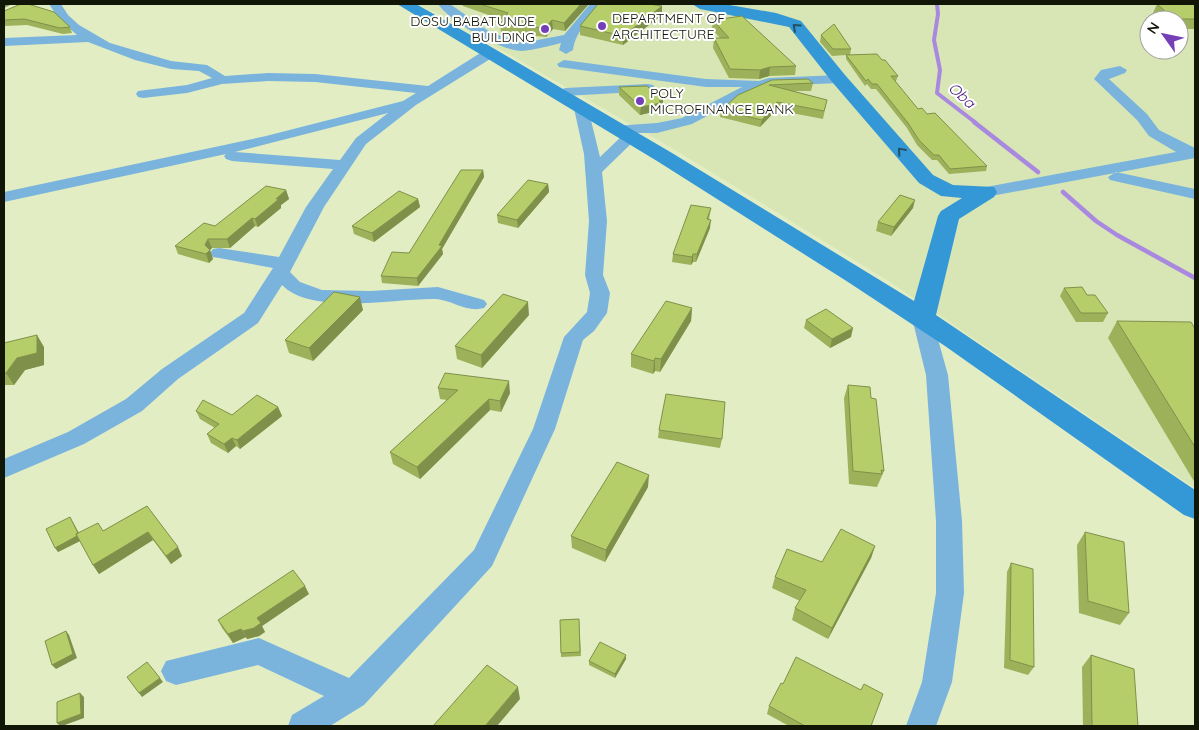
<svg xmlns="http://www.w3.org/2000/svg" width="1199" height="730" font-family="Quicksand,sans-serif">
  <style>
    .built { fill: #d8e6b5; fill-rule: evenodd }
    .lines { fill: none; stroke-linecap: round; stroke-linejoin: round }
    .stream-far1 { stroke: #a988df; stroke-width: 4 }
    .stream { stroke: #a988df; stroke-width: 4.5 }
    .street { fill: #7ab4dd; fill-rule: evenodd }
    .secondary { fill: #3598d6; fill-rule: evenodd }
    .wall { fill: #9db15b }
    .shaded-wall { fill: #7f904a }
    .building { fill: #b6ce6a; stroke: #7f904a }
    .oneway { stroke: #225064 }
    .poi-dot { fill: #7540b7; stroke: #fff; stroke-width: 2 }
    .labels { text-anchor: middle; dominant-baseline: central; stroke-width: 4; stroke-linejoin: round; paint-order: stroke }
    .far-poi-label { font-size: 14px; fill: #121607; stroke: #fff; text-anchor: start }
    .far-water-label { font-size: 15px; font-style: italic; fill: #4c1a81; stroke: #fff }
  </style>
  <rect width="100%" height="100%" fill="#e2edc4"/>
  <path class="built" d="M416,4h779v484l-305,-206 -218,-134 -235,-135zM1149,20h30v30h-30z"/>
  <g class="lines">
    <path class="stream-far1" d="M937,4l1,10 -4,26 6,30 -3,23 39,30"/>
    <path class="stream" d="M974,122l64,50
      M1063,192l33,29 21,14 78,43"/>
    <path class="street" d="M49,4h12l7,11 11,10 31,18 61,18 36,4 18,11 43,-3 47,1 113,12 57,-36h10l2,3 -2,3 -79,49 -50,39 -42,63 -34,65 10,10 22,8 48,1 68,-4 46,13 3,4 -3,4c-17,5 -32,-8 -48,-9 -40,-1 -124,17 -154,-14l-24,38 -80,56 -36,32 -58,33 -80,34v-19l64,-27 58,-33 36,-30 82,-56 29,-45 -54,-10 -6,-1 -3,-4 3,-4 6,-1 60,9 27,-50 27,-38 -101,-8 -6,-2 -2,-3 2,-2 -222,48v-10l262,-56 137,-35 13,-8 -101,-11 -47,-1 -46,3 -35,9 -44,5 -5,-1 -2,-3 2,-3 49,-6 25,-7 -13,-7 -28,-2 -36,-9 -47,-18 -84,4v-8l73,-3 -18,-16zM388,113l-32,25 -16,22 -105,-8z
      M438,4h12l40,28 32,11 42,-8 26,-31h13c-12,16 -27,25 -30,46l-7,4 -7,-4 2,-7c-13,3 -26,7 -39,8 -21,0 -73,-30 -84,-47z
      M564,60l142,19 53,2 10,-3 70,-3 7,4 -7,4 -68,3 -24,9 -55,29 -35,9h-20l2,3 -3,3 -34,33 5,49 -4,54 7,18 -3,20 -13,18 -11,9 -28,89 -63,137 -128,139 -34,21h-42l4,-11 32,-19 -66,-31 -82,20 -10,-4 -5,-10 5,-10 93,-23 90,40 125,-128 59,-121 31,-92 23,-25 3,-19 -5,-18 4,-54 -5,-67 -11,-50 7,-4 7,4 13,53 25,-24 -11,-1 -3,-3 3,-3 43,-3 25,-5 60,-31h-36l-147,-20 -2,-3z
      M1120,66l7,4 -2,3 -16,6 38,35 12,16 36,18v10l-209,39 -6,-1 -2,-4 2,-4 6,-1 190,-35 -27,-16 -12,-16 -43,-41 7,-9z
      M648,84l5,1 2,3 -2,3 -88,5 -7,-4 7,-4z
      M1116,172l79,17v10l-85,-19 -2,-3z
      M922,312l7,1 3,5 16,57 14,146 2,72 -12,89 -16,44h-30l16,-44 14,-89v-72l-10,-146 -14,-57 3,-5z"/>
    <path class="secondary" d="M397,4h19l60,34 196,115 242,148 24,-85 3,-5 21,-13 -21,-2 -22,-13 -86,-100 -44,-56 -89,-18 -8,-5h32l52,9 25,8 44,54 88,100 20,10 41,2 3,5 -3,5 -35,22 -23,96 259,175v29l-11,-4 -239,-169 -97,-64 -191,-121z"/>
  </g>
  <path class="wall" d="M462,4h127l-24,27 -12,-2 -7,8 -45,-4 -1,-9 3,-4 -40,-14z
    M1157,4h38v25h-16v-9h-19l-7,-7z
    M4,11l66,16 2,6 -9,1 -36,-9 -23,1z
    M662,15l-39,30 -43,-10v-9z
    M713,20l83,46 -1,9 -26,1 -10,3 -30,-1 -16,-30 1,-10h6l-8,-9z
    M821,35l30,14 -1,6 32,5 16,16 -2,5h-2l24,28 9,5 60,52 -1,5 -37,3 -12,-14h-5l-15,-15 -10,-17 -31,-39h-5l-4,-5 -2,2 -19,-27v-4l-14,1 -12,-14z
    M772,80l41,3 -2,8h-17l33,9 -4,19 -47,-9 -16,17 -40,-10 1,-7z
    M619,87l44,13v8h-2v2l-21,5 -21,-20z
    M483,170l1,7 -42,72 1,5 -25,32 -36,-3 -1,-7 28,-23z
    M548,184l1,8 -31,36 -20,-5 -1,-8z
    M286,190l3,9 -8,6v3l-23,19 -3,-1 -25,22h-18l-2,2 3,9 -4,4 -31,-9 -3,-8z
    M418,199l2,8 -46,35 -20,-8 -2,-8z
    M711,208l-2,12 1,8 -14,34h-3l-2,3 -19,-3 1,-8z
    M913,208l-22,28 -15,-5 2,-9z
    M1064,288l23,7 21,18 -5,9h-27l-16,-26z
    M692,308l-1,13 -31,51 -5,-1 -2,3 -22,-7v-13z
    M363,310l-50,51 -24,-8 -4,-13z
    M529,315l-47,53 -25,-9 -2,-13z
    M806,320l45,17 -21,11 -26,-20z
    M1117,321l78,8v154l-87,-145z
    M4,343l40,4v18l-19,5 -11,15h-10z
    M848,385l23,13 13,73 -7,16 -28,-3 -5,-86z
    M438,388l72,5 -9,19 -11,-2 -70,69 -27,-15 -3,-12 57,-52 -7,-1z
    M278,407l4,9 -42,33 -4,-3 -8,7 -17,-10 -4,-9 8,-6 -15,-9 -4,-8 36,4z
    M659,430l63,9 -2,9 -62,-10z
    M648,487l-43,75 -33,-14 -1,-12z
    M147,506l35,50 -11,8 -18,-24 -54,34 -6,-9 -13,-24 -22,11 15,-30 6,11 24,-2z
    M1085,532l44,81 -9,12 -41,-12 -2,-68z
    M875,546l-4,12 -43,81 -36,-19 3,-12 5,-7 -28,-13 3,-11z
    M1011,563l23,104 -6,8 -24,-7 3,-96z
    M309,594l-47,32 3,6 -6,4 -12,3 -1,-2 -13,6 -11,-15 -4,-8z
    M579,619l2,37 -20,1 -1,-37z
    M1091,655l47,71h-55l-1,-59z
    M626,659l-11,19 -26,-13v-4z
    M769,706l102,20h-82l-22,-12z"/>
  <path class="shaded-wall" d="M4,4h8l-8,4z
    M581,4h8l-24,27 -1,-8z
    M662,6v9l-39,30v-9z
    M552,20l1,9 -7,8 -1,-9z
    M770,67l-1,9 -10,3 1,-9z
    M663,100v8h-2v2l-21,5 1,-8z
    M777,102l-1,8 -16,17 2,-7z
    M483,170l1,7 -42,72 1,5 -25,32 -1,-8 22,-33z
    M548,184l1,8 -31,36 -1,-8z
    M286,190l3,9 -8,6v3l-23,19 -3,-8 21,-20z
    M418,199l2,8 -46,35 -2,-9z
    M915,200l-2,8 -22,28 3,-9z
    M252,218l3,8 -25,22 -3,-9z
    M711,220l-1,8 -14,34 1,-8z
    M208,239l4,9 -3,3 1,-1 3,9 -4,4 -3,-9 -1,-9z
    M693,254v8l-2,3 1,-8z
    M360,297l3,13 -50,51 -4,-13z
    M528,302l1,13 -47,53 -1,-13z
    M692,308l-1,13 -31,51 1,-13z
    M853,328l-2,9 -21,11 2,-9z
    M37,335l7,12v18l-19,5 -11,15 -8,-12 11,-15z
    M655,358v13l-2,3 1,-13z
    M509,381l1,12 -9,19 -1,-11z
    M489,399l1,11 -70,69 -3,-12z
    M278,407l4,9 -42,33 -3,-9z
    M232,438l4,8 -8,7 -4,-9z
    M649,475l-1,12 -43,75 1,-12z
    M70,517l12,23 -24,12 -3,-4z
    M148,532l5,8 -54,34 -6,-9z
    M875,546l-4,12 -43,81 4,-11z
    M178,547l4,9 -11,8 -5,-8z
    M305,586l4,8 -47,32 3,6 -6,4 -12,3 -4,-8 14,-13z
    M241,629l5,8 -13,6 -5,-9z
    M66,631l3,4 8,23 -21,11 -4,-4z
    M626,655v4l-11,19v-4z
    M160,678l3,4 -21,15 -3,-4z
    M518,687l2,12 -23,27h-12z
    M80,693l4,4v21l-22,8h-2l-3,-3z"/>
  <path class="building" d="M21,4h7l26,8 16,15 -10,1 -36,-9 -20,1v-9z
    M480,4h101l-17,19 -12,-3 -7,8 -45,-4 8,-11z
    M598,4h51l13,2 -39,30 -43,-10z
    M1157,4h38v15h-21z
    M742,16l54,50 -26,1 -10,3 -30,-1 -16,-31h15l-16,-18z
    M834,24l17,25h-18l-12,-14z
    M877,54l5,6h3l13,16h-7l27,33 4,-1 5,6 8,-1 52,53 -37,3 -11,-14h-5l-15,-15 -11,-17 -31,-39h-5l-4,-5 -2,2 -20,-26z
    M808,79l5,4 -44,2 58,15 -3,11 -47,-9 -15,18 -41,-10 17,-15 34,-15z
    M647,86l16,14 -4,1 2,2 -20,4 -22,-20z
    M461,170h22l-44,75 3,1 -25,32 -36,-2 11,-24 17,1z
    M528,180l20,4 -31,36 -20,-5z
    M266,186l20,4 -10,9h3l-24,20 -3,-1 -25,21h-19l-3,6 5,5 -4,4 -31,-8 29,-23 11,3z
    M399,191l19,8 -46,34 -20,-7z
    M900,195l15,5 -21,27 -16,-5z
    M691,205l20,3 -4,11 4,1 -14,34h-4l-1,3 -19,-3z
    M1082,287l5,8h8l13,18h-27l-17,-25z
    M334,292l26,5 -51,51 -24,-8z
    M503,294l25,8 -47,53 -26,-9z
    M666,301l26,7 -31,51 -6,-1 -1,3 -23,-7z
    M826,309l27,19 -21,11 -26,-19z
    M1117,321l74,1 4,7v118z
    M37,335v18l-20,5 -11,15h-2v-30z
    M445,373l64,8 -9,20 -11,-2 -72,68 -27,-15 68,-62 -20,-2z
    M848,385l22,2 1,11 5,1 8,72 -3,-1 1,4 -29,-3z
    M666,394l59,8 -3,37 -63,-9z
    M257,395l21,12 -41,33 -5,-2 -8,6 -17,-10 12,-10 -23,-13 7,-11 29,15z
    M617,462l32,13 -43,75 -35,-14z
    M147,506l31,41 -12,9 -18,-24 -55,33 -17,-31 22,-11 5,8z
    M70,517l8,16 -2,1 1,2 -22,12 -9,-19z
    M841,529l34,17 -43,82 -37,-20 11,-18 -31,-13 12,-28 35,13z
    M1085,532l39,10 5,71 -41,-12z
    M1011,563l22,6 1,98 -24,-7z
    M293,570l12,16 -48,32 4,5 -7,5 -11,3 -2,-2 -13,5 -10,-14z
    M579,619l1,33 -19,1 -1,-33z
    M66,631l7,23 -21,11 -7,-24z
    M600,642l26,13 -11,19 -26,-13z
    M1091,655l43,14 4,57h-46z
    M796,657l65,33 3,-6 19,10 -12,32h-66l-36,-20 12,-23 2,1z
    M147,662l13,16 -21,15 -12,-16z
    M487,665l31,22 -33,39h-52z
    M80,693l1,21 -24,9v-21z"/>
  <defs><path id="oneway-chevron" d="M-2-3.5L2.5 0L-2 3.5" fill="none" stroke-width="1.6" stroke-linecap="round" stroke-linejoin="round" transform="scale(1.25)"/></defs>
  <g class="oneway">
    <use href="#oneway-chevron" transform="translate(796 27) rotate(-138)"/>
    <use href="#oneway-chevron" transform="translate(901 151) rotate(-131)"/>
  </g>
  <g class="poi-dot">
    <circle cx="602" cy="26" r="5"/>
    <circle cx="545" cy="29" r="5"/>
    <circle cx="640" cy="101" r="5"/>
  </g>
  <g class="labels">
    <g class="far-poi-label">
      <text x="612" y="18">DEPARTMENT OF<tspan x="612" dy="16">ARCHITECTURE</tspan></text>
      <text x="535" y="21" text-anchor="end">DOSU BABATUNDE<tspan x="535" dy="16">BUILDING</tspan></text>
      <text x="650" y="93">POLY<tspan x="650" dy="16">MICROFINANCE BANK</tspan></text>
    </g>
    <g class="far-water-label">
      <text transform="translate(962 95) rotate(42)">Oba</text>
    </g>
  </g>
  <rect width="1199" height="730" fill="none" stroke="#121607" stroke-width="10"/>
  <g transform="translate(1164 35) rotate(303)"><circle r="24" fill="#ffffff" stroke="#a0a29c"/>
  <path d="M0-4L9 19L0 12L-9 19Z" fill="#7540b7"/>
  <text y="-8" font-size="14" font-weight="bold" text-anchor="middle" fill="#121607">N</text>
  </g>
</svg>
